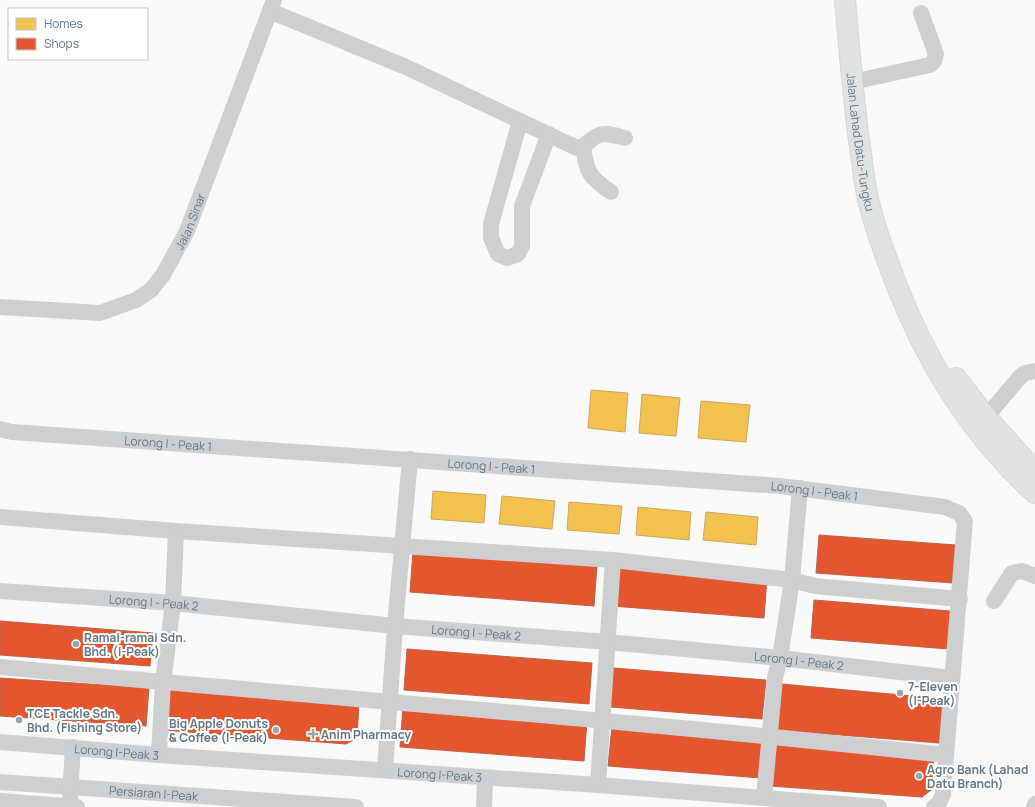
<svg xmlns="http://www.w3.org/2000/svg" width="1035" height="807" font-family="Manrope,sans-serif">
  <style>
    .homes { fill: #f2c14e; stroke: #c8aa5e }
    .shops { fill: #e4572e; stroke: #be6048 }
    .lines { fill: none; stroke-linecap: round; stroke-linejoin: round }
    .major-casing { stroke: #d5d6d7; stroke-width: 22 }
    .minor { stroke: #cecfd0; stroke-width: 16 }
    .major { stroke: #e1e2e2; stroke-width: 20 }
    .poi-dot { fill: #99a4ac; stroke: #fff; stroke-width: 1.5 }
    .labels { text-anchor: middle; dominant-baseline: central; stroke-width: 4; stroke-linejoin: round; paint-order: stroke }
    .street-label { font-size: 12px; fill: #657683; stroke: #fff }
    .poi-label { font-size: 12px; font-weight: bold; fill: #657683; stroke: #fff; text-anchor: start }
  </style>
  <rect width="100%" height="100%" fill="#f9f9f9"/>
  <path class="homes" d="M591,390l37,3 -3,39 -37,-4z
    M642,394l38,4 -4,38 -37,-3z
    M701,401l49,4 -4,37 -48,-4z
    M433,491l53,4 -2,28 -53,-4z
    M502,496l53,5 -3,28 -53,-5z
    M569,502l53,4 -3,28 -52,-4z
    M638,507l53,5 -2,28 -53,-5z
    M706,512l52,5 -2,28 -53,-5z"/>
  <path class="shops" d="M819,535l137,10 -3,38 -137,-10z
    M413,551l184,14 -3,41 -184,-14z
    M615,566l152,12 -3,40 -152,-12z
    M814,600l136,11 -2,38 -137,-11z
    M0,621l153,12 -3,33 -150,-11z
    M407,649l185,14 -3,41 -185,-14z
    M613,668l153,12 -4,39 -152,-12z
    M0,678l149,10 -3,38 -146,-10z
    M782,684l152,14 8,8 -3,37 -161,-13z
    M165,689l194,14 -2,35 -11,6 -184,-14z
    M403,707l184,14 -3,40 -184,-14z
    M612,726l152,12 -3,40 -153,-12z
    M774,745l160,12 -3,33 -9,7 -152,-11z"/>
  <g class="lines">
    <g class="major-casing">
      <g id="major">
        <path id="s6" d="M845,0c4,47 8,94 14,141 3,16 4,33 7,48 6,32 18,62 29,92 31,81 76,154 140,212"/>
        <path d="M956,378l30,39 49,54"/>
      </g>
    </g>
    <g class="minor">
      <path d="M270,11l136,56 171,81c10,-1 13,-10 22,-13 7,-3 18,1 26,3"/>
      <path d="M852,82l78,-17 4,-4 2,-7 -15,-41"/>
      <path d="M520,121l-29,103v14l7,16 9,4 11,-4 4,-8v-40l27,-72"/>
      <path d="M583,147c4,26 6,30 28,45"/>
      <path id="s1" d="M0,307l100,6 36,-13 15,-10 12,-15 24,-44 87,-231"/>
      <path d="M986,417l34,-40 5,-4 10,-2"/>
      <path id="s2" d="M0,429l12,3 768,54 165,21 14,6 6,8 -22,273 -4,9 -5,4"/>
      <path d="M0,517l176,14 437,29 179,20 23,6 145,13"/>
      <path id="s3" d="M0,591l173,12 222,23 213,16 172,16 172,20"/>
      <path d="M994,601l18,-28 10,-2 13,5"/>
      <path d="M0,667c315,30 631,53 945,88"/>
      <path id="s4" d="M0,742l159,13 439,30 281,22"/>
      <path d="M159,755l4,-72 10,-80 3,-72"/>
      <path d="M385,769l10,-143 15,-167"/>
      <path id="s5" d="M0,782l356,25"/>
      <path d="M598,785l15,-225"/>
      <path d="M70,797l3,-50"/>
      <path d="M764,798l11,-120 5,-20 12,-78 8,-92"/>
      <path d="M0,801l77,6"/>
      <path d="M484,807l1,-29"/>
      <path d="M1034,807l1,-3"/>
    </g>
    <use href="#major" class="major"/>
  </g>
  <g class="poi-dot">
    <circle cx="76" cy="644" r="4"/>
    <circle cx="900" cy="693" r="4"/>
    <circle cx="19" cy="720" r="4"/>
    <circle cx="276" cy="730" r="4"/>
    <path d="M311 728h4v4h4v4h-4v4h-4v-4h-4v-4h4z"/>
    <circle cx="919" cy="776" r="4"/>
  </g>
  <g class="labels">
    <g class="street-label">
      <text stroke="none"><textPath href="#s6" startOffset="143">Jalan Lahad Datu-Tungku</textPath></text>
      <text stroke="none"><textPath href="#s1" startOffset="236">Jalan Sinar</textPath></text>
      <text stroke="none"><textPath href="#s2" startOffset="169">Lorong I - Peak 1</textPath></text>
      <text stroke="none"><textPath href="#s2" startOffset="493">Lorong I - Peak 1</textPath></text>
      <text stroke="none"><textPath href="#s2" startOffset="817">Lorong I - Peak 1</textPath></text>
      <text stroke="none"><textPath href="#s3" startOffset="154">Lorong I - Peak 2</textPath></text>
      <text stroke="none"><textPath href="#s3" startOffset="478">Lorong I - Peak 2</textPath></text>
      <text stroke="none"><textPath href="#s3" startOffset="802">Lorong I - Peak 2</textPath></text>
      <text stroke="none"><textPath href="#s4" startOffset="117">Lorong I-Peak 3</textPath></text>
      <text stroke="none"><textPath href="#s4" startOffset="441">Lorong I-Peak 3</textPath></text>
      <text stroke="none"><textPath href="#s5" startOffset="154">Persiaran I-Peak</textPath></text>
    </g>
    <g class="poi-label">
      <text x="84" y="637">Ramai-ramai Sdn.<tspan x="84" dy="14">Bhd. (I-Peak)</tspan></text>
      <text x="908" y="686">7-Eleven<tspan x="908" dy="14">(I-Peak)</tspan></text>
      <text x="27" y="713">TCE Tackle Sdn.<tspan x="27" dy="14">Bhd. (Fishing Store)</tspan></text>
      <text x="268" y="723" text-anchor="end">Big Apple Donuts<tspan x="268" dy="14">&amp; Coffee (I-Peak)</tspan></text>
      <text x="321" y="734">Anim Pharmacy</text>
      <text x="927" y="769">Agro Bank (Lahad<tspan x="927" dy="14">Datu Branch)</tspan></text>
    </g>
  </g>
  <rect x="8" y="8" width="140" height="52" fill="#ffffff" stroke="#c1c8cd"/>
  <rect x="16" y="18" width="20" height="12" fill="#f2c14e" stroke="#c1c8cd"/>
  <text x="44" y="28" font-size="12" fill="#657683">Homes</text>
  <rect x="16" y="38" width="20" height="12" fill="#e4572e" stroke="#c1c8cd"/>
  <text x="44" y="48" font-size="12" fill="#657683">Shops</text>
</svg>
